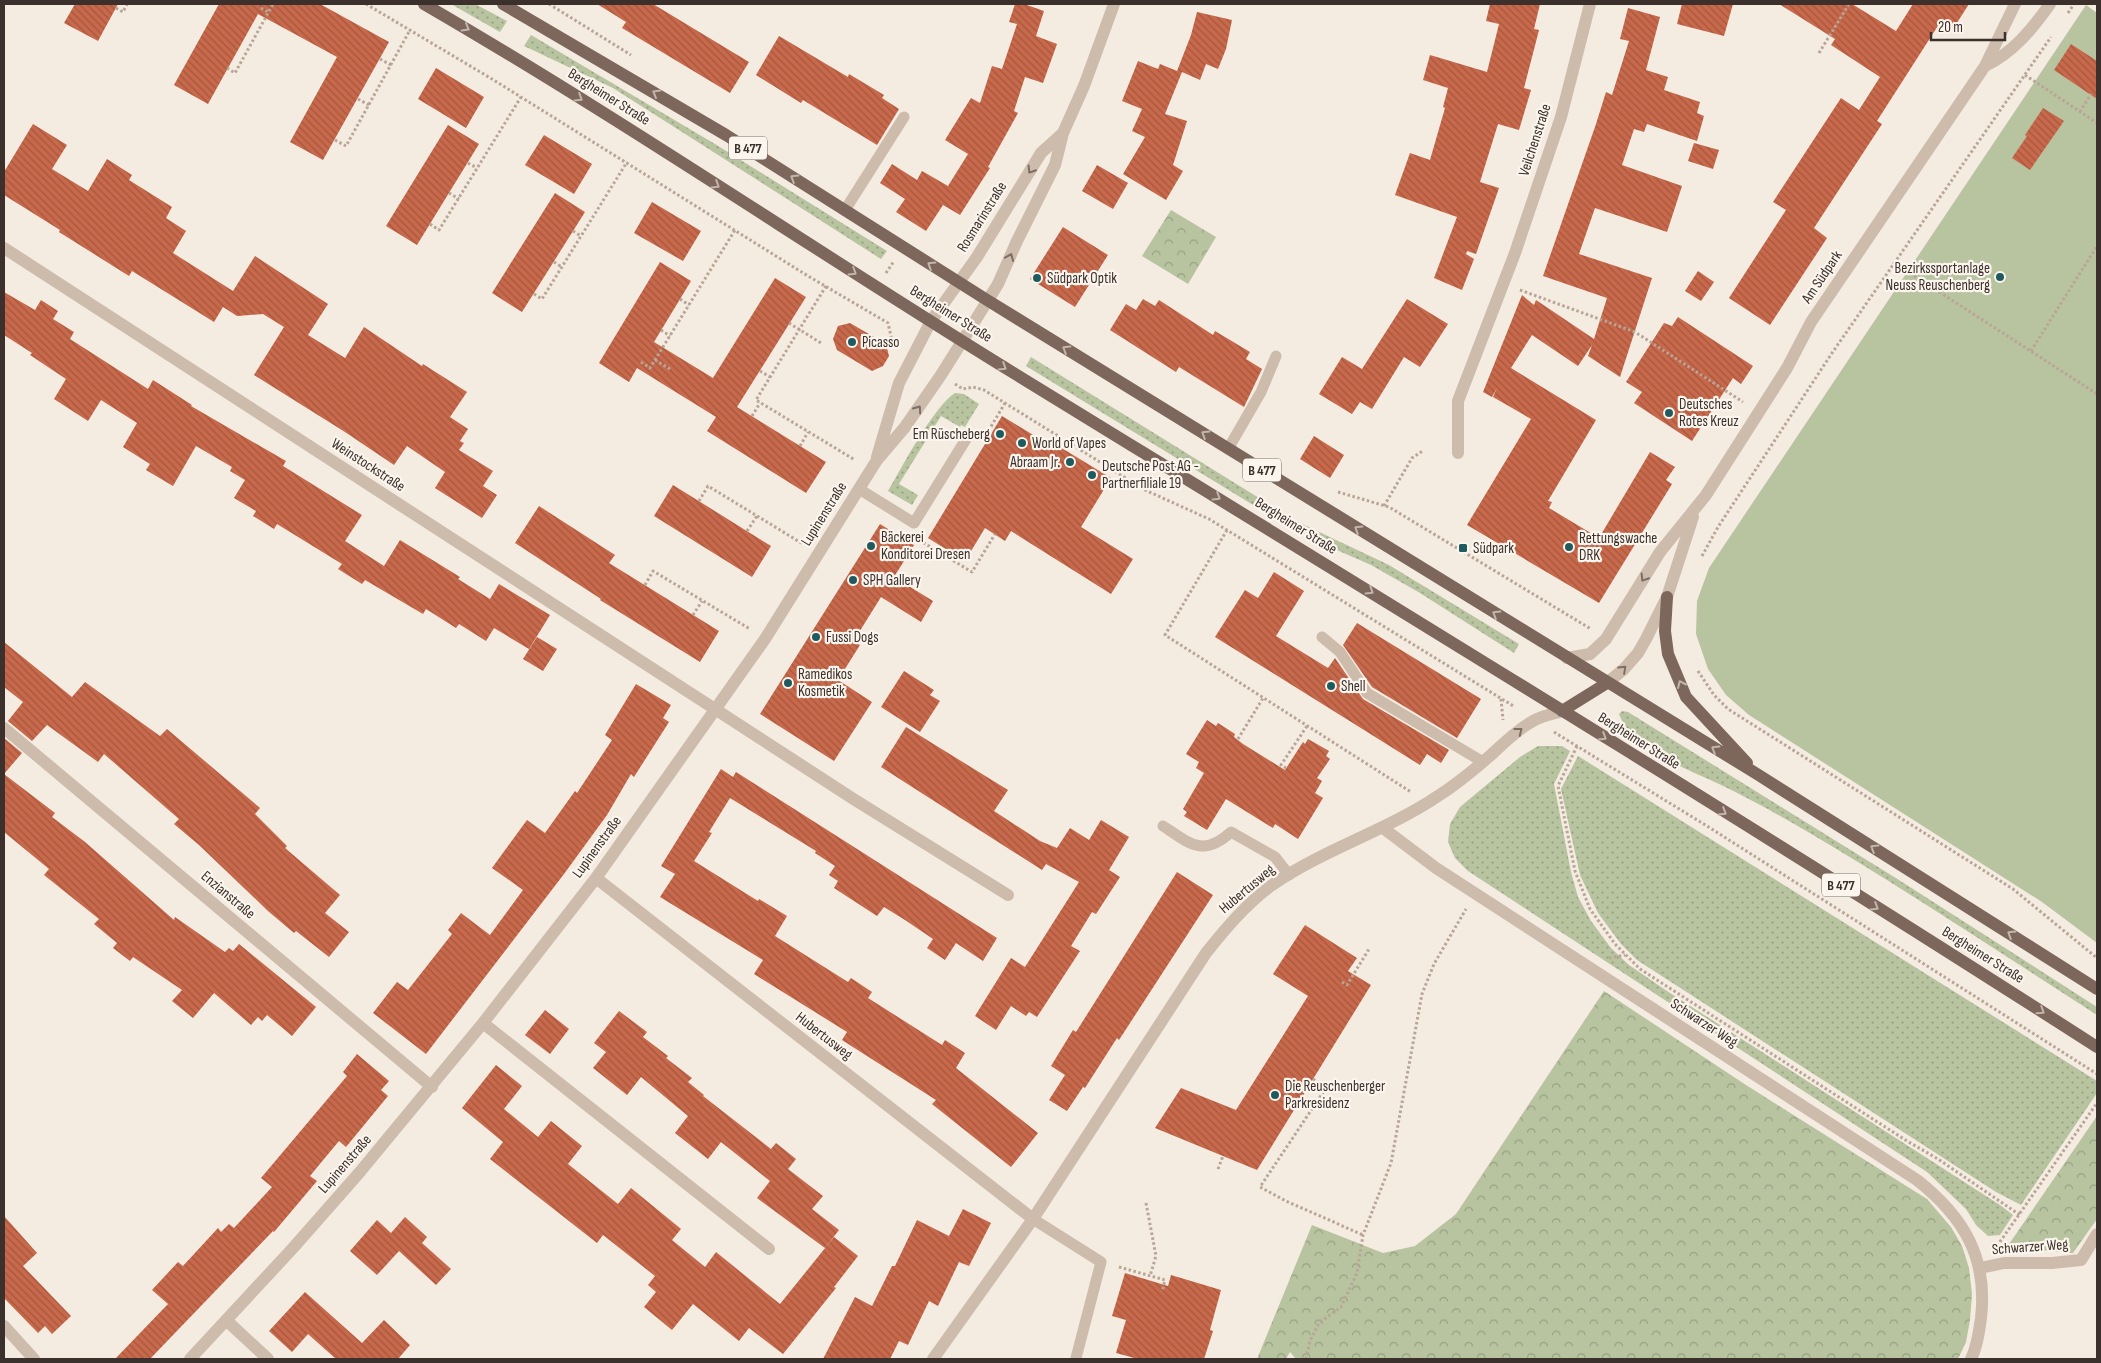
<svg xmlns="http://www.w3.org/2000/svg" width="2101" height="1363" font-family="'Sofia Sans Condensed',sans-serif">
  <style>
    .grass { fill: url(#grass-dots) }
    .forest { fill: url(#forest-crowns) }
    .pitch { fill: #b8c4a0 }
    .building { fill: url(#building-back-hatch) }
    .lines { fill: none; stroke-linecap: round; stroke-linejoin: round }
    .path { stroke: #b9a596; stroke-width: 3; stroke-dasharray: 2.5 2.5; stroke-linecap: butt }
    .lane { stroke: #cdbbac; stroke-width: 11 }
    .street { stroke: #cdbbac; stroke-width: 12 }
    .primary { stroke: #7d675c; stroke-width: 12 }
    .oneway { stroke: #c2b5ac }
    .oneway2 { stroke: #7d6f65 }
    .poi-dot { fill: #1f5a5e; stroke: #fbf5ee; stroke-width: 2 }
    .labels { text-anchor: middle; dominant-baseline: central; stroke-width: 4.5; stroke-linejoin: round; paint-order: stroke }
    .shield { fill: #fbf5ee; stroke: #756b66; stroke-width: 1 }
    .shield-label { font-size: 14px; font-weight: bold; fill: #3b302b }
    .street-label { font-size: 15px; fill: #3b302b; stroke: #fbf5ee }
    .poi-label { font-size: 15px; fill: #3b302b; stroke: #fbf5ee; text-anchor: start }
  </style>
  <defs>
    <pattern id="grass-dots" width="8" height="8" patternUnits="userSpaceOnUse" patternTransform="scale(1.25)"><rect width="8" height="8" fill="#b8c4a0"/><path d="M2 2h.1M6 6h.1" fill="none" stroke="#97a083" stroke-width="1.8" stroke-linecap="round"/></pattern>
    <pattern id="forest-crowns" width="20" height="18" patternUnits="userSpaceOnUse" patternTransform="scale(1.25)"><rect width="20" height="18" fill="#b8c4a0"/><path d="M2 6a3 3 0 1 1 6 0M12 15a3 3 0 1 1 6 0" fill="none" stroke="#97a083"/></pattern>
    <pattern id="building-back-hatch" width="6" height="6" patternUnits="userSpaceOnUse" patternTransform="scale(1.25)"><rect width="6" height="6" fill="#c8694b"/><path d="M-1 5l2 2M0 0l6 6M5-1l2 2" fill="none" stroke="#a4573f"/></pattern>
  </defs>
  <rect width="100%" height="100%" fill="#f4ebe1"/>
  <path class="grass" d="M451,4h24l32,17 -7,11z
    M531,35l184,109 172,107 -6,8 -268,-171 -89,-42z
    M1031,357l267,165 91,43 130,79 -5,9 -94,-60 -49,-28 -41,-18 -54,-28 -250,-153z
    M955,393l9,1 15,10 -14,23 -4,-2 -1,2 -19,-11 -42,68 19,11 -6,10 -24,-14c14,-24 46,-85 67,-98z
    M1622,711l6,1 271,168 198,127v8c-70,-45 -140,-91 -210,-135 -55,-34 -110,-68 -168,-96 -30,-14 -88,-36 -100,-70z
    M1538,746h24l8,5 -16,33 17,88 7,25 13,24 20,27 18,17 38,26 333,214 13,10 -13,20 -12,1 -12,-11 -10,-16 -39,-37 -459,-301 -13,-13 -7,-16 2,-18 10,-17 60,-50z
    M1578,756l519,325v12l-76,112 -25,-13 -359,-232 -16,-16 -23,-31 -18,-38 -19,-86z"/>
  <path class="forest" d="M1171,210l45,27 -28,47 -46,-28z
    M1604,991l142,94 181,114 24,28 11,19 7,22 3,26 -2,26 -4,22 -8,17h-662l-6,-7 -4,7h-29l55,-134 71,28 32,-7 41,-32z
    M2097,1116v103l-24,34 -66,-6z"/>
  <path class="pitch" d="M2086,5l11,8v930l-55,-41 -293,-187 -23,-20 -18,-26 -12,-35 1,-33 12,-33z"/>
  <path class="building" d="M75,4h43l-20,37 -34,-18z
    M219,4h101l69,38 -66,118 -33,-18 47,-85 -79,-43 -50,90 -34,-19z
    M597,4h56l96,58 -19,31 -108,-65 4,-6z
    M1015,4h9l20,7 -8,25 21,8 -14,39 -18,-6 -11,34 4,2 -30,54 2,1 -30,47 -17,-10 -17,26 -30,-19 9,-13 -25,-16 12,-19 25,16 5,-9 26,15 20,-32 -23,-14 26,-42 9,5 12,-37 10,3 15,-45 -8,-2z
    M1490,4h50l-6,25 5,1 -15,58 7,2 -12,40 -21,-6 -18,58 19,6 -23,66 -9,-3 -1,3 8,5 -12,31 -28,-12 23,-61 -62,-22 15,-42 20,7 15,-52 -2,-1 5,-19 -25,-8 7,-25 57,17 12,-48 -13,-3z
    M1682,4h51l-9,32 -47,-12z
    M1779,4h73l44,27 17,-27h56l-16,25 -12,-8 -64,100 5,3 -68,104 13,10 -57,87 -41,-27 57,-88 -13,-8 68,-104 18,12 21,-33 -49,-32 4,-6z
    M1628,8l32,9 -14,53 22,7 -4,13 36,12 -3,11 7,3 -7,25 -50,-17 -3,8 -10,-3 -12,36 60,21 -15,46 -72,-24 -16,46 73,24 -32,99 -32,-21 4,-11 -14,21 -46,-31 -21,33 85,52 -48,81 4,1 -3,6 50,30 51,-86 25,15 -9,13 6,4 -73,119 -132,-78 64,-106 -38,-22 4,-9 -5,9 -9,-5 39,-97 12,10 2,-5 58,39 13,-41 -64,-22 53,-152 10,-32 6,3 17,-54 -9,-2z
    M1197,12l35,8 -6,29 -8,20 -12,-5 -6,16 -18,-8 -17,42 22,7 -14,44 10,6 -17,29 -43,-26 22,-37 -13,-6 10,-22 -20,-8 16,-40 20,8 2,-5 17,7 14,-36z
    M779,36l69,41 1,-3 35,21 -2,3 17,11 -22,36 -74,-45 -2,3 -45,-28z
    M2071,44l26,17v38l-43,-29z
    M436,68l48,29 -18,31 -48,-29z
    M2043,108l21,13 -34,49 -18,-12 15,-22 -2,-1z
    M33,124l34,21 -15,24 36,22 19,-32 25,16 -3,5 43,27 -6,11 20,13 -13,22 60,38 22,-35 73,48 -20,31 37,23 19,-31 58,39 1,-2 44,28 -17,25 18,12 -8,12 4,2 -5,7 34,21 -10,15 14,9 -15,23 -47,-30 10,-16 -38,-26 -13,19 -49,-33 -91,-57 30,-48 -21,-13 -26,2 -14,-9 -9,15 -82,-51 -3,5 -70,-44 1,-2 -56,-35v-23z
    M448,125l31,19 -62,101 -31,-19z
    M544,135l48,29 -18,30 -49,-29z
    M1694,143l25,7 -6,19 -25,-8z
    M1097,165l31,18 -15,26 -31,-18z
    M555,193l30,19 -63,100 -30,-19z
    M652,202l49,29 -18,30 -49,-28z
    M1063,227l45,28 -33,52 -45,-28z
    M660,262l31,19 -37,61 59,36 62,-100 31,19 -69,110 89,55 -20,31 -99,-62 9,-14 -79,-49 -8,14 -30,-19z
    M1698,271l16,11 -13,19 -16,-10z
    M4,292l31,18 6,-10 17,11 -5,8 21,13 -4,7 78,50 5,-9 39,25 -1,1 95,55 -3,5 79,49 -17,26 39,25 16,-26 60,37 -2,2 32,20 9,-15 51,31 -21,34 -35,-21 -8,13 -27,-17 -3,4 -30,-19 -3,5 -58,-34 -3,4 -24,-15 4,-5 -65,-40 -3,5 -21,-13 3,-5 -22,-13 11,-18 -15,-9 2,-4 -36,-21 -23,40 -27,-16 4,-6 -27,-17 14,-24 -36,-23 -13,21 -34,-22 12,-20 -36,-24 2,-2 -28,-18z
    M1143,299l12,7 4,-6 54,35 2,-4 35,21 -4,7 16,10 -18,38 -65,-40 -3,5 -66,-42 16,-26 10,6z
    M1407,299l41,25 -28,43 -16,-10 -32,52 -12,-7 -8,12 -33,-20 23,-37 20,12z
    M1678,317l75,49 -12,18 -8,-6 -41,63 -58,-38 8,-11 -16,-10 38,-59 8,3z
    M850,323l36,21 3,12 -6,10 -11,5 -35,-21 -4,-11 5,-13z
    M1002,416l56,34 2,-3 51,31 -30,49 52,32 -22,35 -100,-63 -6,10 -20,-13 -20,33 -37,-23z
    M1314,436l30,19 -14,23 -30,-19z
    M673,485l98,61 -19,31 -98,-61z
    M539,506l76,49 -6,8 110,68 -19,31 -100,-62 1,-1 -86,-56z
    M880,524l34,21 -20,32 39,24 -12,21 -40,-25 -28,45 7,3 -22,35 34,22 -38,59 -74,-47z
    M1274,572l30,19 -28,45 52,32 7,-10 28,41 86,51 -8,13 -14,-9 -7,11 -205,-128 30,-47 13,8z
    M1357,623l124,76 -24,39 -85,-51 -29,-42z
    M537,637l20,12 -14,22 -20,-12z
    M4,642l68,55 13,-15 75,54 7,-7 93,79 -5,6 32,32 -2,2 55,47 -15,18 24,19 -20,25 -33,-26 -2,2 -26,-22 -69,-66 -25,-21 5,-5 -75,-65 -6,8 -51,-37 -15,16 -24,-20 15,-19 -19,-15z
    M904,671l30,19 -4,5 10,6 -20,31 -39,-25z
    M636,684l35,21 -8,13 6,4 -35,55 -3,-3 -24,41 -43,59 -138,180 -53,-41 24,-31 11,8 44,-56 -4,-4 13,-17 29,22 33,-45 -31,-22 35,-48 18,13 30,-42 2,2 35,-53 -7,-5z
    M1207,720l9,6 2,-3 17,11 -1,3 9,7 42,26 18,-28 2,2 3,-5 21,12 -3,5 4,3 -13,19 5,3 -7,12 8,5 -25,41 -23,-15 -2,4 -47,-29 -19,31 -23,-14 3,-4 -4,-3 21,-36 -8,-5 3,-6 -13,-8z
    M906,727l102,63 -14,21 46,30 17,7 13,-20 19,12 12,-20 28,17 -20,33 11,7 -24,37 -4,-2 -21,34 9,5 -43,66 -8,-5 -3,4 -15,-10 -15,24 -21,-14 36,-58 14,9 54,-85 -33,-18 -4,6 -161,-103z
    M4,738l18,15 -18,21 51,39 -3,4 33,25 89,78 1,-3 50,35 4,-4 4,3 6,-7 77,63 -24,29 -25,-21 -5,6 -4,-4 -7,8 -37,-32 -21,25 -21,-17 10,-11 -49,-33 -3,4 -17,-13 4,-5 -23,-19 5,-5 -55,-44 5,-6 -45,-37z
    M721,769l12,8 3,-5 261,166 -14,23 -27,-18 -11,17 -18,-12 6,-9 -28,-19 -21,-13 -7,9 -43,-28 4,-7 -9,-6 6,-9 -20,-13 1,-2 -86,-53 -21,34 3,1 -18,28 64,40 1,-2 28,17 -12,20 73,46 3,-4 21,14 -4,6 74,47 3,-5 20,13 -9,15 82,65 -27,34 -79,-63 4,-4 -94,-60 5,-8 -93,-58 9,-14 -103,-63 15,-23 -14,-8z
    M1177,872l36,23 -94,145 -2,-2 -32,50 -2,-1 -16,24 -18,-11 16,-25 -14,-9 22,-36 3,2z
    M1305,925l52,33 -9,13 23,14 -114,185 -102,-42 26,-40 55,22 72,-114 -35,-22z
    M545,1010l24,19 -19,25 -25,-19z
    M619,1011l28,21 -4,5 25,19 -2,2 26,20 -4,4 16,13 -1,1 68,53 5,-6 20,16 -8,10 35,27 -11,13 27,21 -14,18 -68,-50 13,-17 -49,-39 -13,17 -33,-26 13,-17 -47,-39 -14,18 -34,-27 13,-16 -12,-9z
    M357,1054l32,27 -8,9 7,6 -42,51 -7,-6 -15,18 -14,17 7,5 -43,51 -1,-1 -123,128h-35l53,-55 -16,-14 26,-28 5,4 35,-38 3,4 8,-8 5,4 38,-41 -11,-9 86,-102 -4,-4z
    M496,1065l26,21 -18,23 34,28 13,-16 31,25 -14,18 50,40 13,-16 50,41 -9,11 33,27 11,-15 64,52 54,-67 24,19 -24,31 2,1 -53,66 -34,-26 -10,13 -46,-37 -21,26 -28,-23 12,-15 -8,-7 7,-9 -52,-41 -6,8 -107,-84 13,-17 -41,-34z
    M963,1209l28,14 -22,43 -10,-4 -21,44 -9,-5 -21,44 -9,-4 -9,18h-67l32,-62 17,9 20,-40h3l22,-46 32,16z
    M4,1216l33,37 -14,13 48,50 -19,18 -7,-8 -7,7 -34,-35z
    M405,1217l22,20 -5,6 29,26 -15,16 -37,-34 -22,24 -27,-24 27,-31 14,13z
    M1125,1273l43,13 3,-11 50,15 -11,40 3,1 -9,28h-66l-22,-6 10,-33 -14,-4z
    M305,1292l57,51 22,-23 26,25 -12,14h-62l-28,-25 -16,18 -23,-21z"/>
  <g class="lines">
    <path class="path" d="M366,4l126,75 316,197 80,47 5,22 4,2
      M549,4l82,51
      M116,8l7,4 4,-8
      M261,8l7,4
      M2068,13l6,-9
      M1819,53l30,-49
      M380,59l11,6
      M227,68l8,5 38,-69
      M2025,75l72,48
      M358,99l11,6
      M2080,112l11,-18
      M335,140l11,6 64,-116
      M468,163l9,5
      M449,193l10,6
      M430,224l9,6 82,-133
      M573,231l8,5
      M554,262l8,5
      M1893,262l204,132
      M886,273l8,-12
      M826,286l-70,114 99,60
      M1520,290l115,42 108,70
      M534,294l8,5 85,-137
      M680,299l9,6
      M789,323l32,20
      M661,330l9,6
      M2031,351l66,-105
      M655,360l15,9
      M641,362l9,6 85,-138
      M760,371l10,6
      M955,384l8,5 10,-2 11,3 161,100 64,29 306,188
      M752,416l8,-13
      M986,435l19,-32
      M800,446l8,-14
      M1338,492l51,15 202,122
      M699,501l9,-15 95,58
      M1384,506l28,-48 12,-8
      M1227,530l-62,105 246,157
      M747,531l10,-15
      M919,540l53,32 23,-38
      M1702,556l16,-29 114,-174 219,-316
      M645,585l8,-14 97,58
      M693,615l9,-14
      M1698,671l16,24 14,14 285,180 84,69
      M1501,699l2,21
      M1554,732l153,94 390,248
      M1238,739l25,-41
      M1577,746l-19,40 17,85 15,38 25,35 25,25 267,172 31,18 82,56
      M1286,768l-5,-3 26,-39
      M1609,958l16,-3
      M1342,982l5,3 22,-36
      M1313,1079l13,9 -66,99 26,14 77,34
      M1218,1169l5,-13
      M1146,1203l10,53 -6,20
      M1997,1246l100,-143
      M1119,1267l46,13 -3,12
      M1306,1359l4,-18 9,-18 22,-16 16,-34 6,-38 28,-72 31,-169 12,-30 32,-55"/>
    <path class="lane" d="M845,210l59,-93
      M1228,449l33,-57 15,-36
      M859,489l55,34 54,-87
      M1322,637l18,15 27,41 116,69
      M1163,826c26,17 40,32 68,6l44,25 14,18
      M1033,1219l68,43 -25,96"/>
    <path class="street" d="M1985,66c28,-13 48,-38 65,-62
      M4,248l851,552 153,95
      M1458,453v-52l57,-148 46,-136 29,-113
      M877,457l22,-74 32,-62 46,-64 64,-104 22,-20
      M1567,658l23,-4 16,-15 54,-87 46,-57 81,-127 24,-46 174,-256 30,-62
      M1607,683l17,-14 14,-16 8,-14 21,-42 26,-80
      M4,728l428,359
      M1383,828l53,40 481,312c47,37 71,78 64,138 -2,14 -4,29 -10,41
      M596,878l437,341
      M483,1023l286,226
      M1980,1268l24,-5h48l29,-3 16,-26
      M226,1320l42,39
      M4,1326l30,33
      M190,1359l103,-111 66,-75 124,-150 113,-145 169,-239 112,-179 28,-33 36,-52 57,-91 19,-43 38,-76 8,-32 21,-47 30,-82
      M933,1359l100,-140 173,-266c20,-25 40,-49 66,-68 52,-36 114,-54 166,-89 19,-12 37,-27 54,-42 13,-12 26,-25 41,-33 9,-5 20,-7 29,-10"/>
    <path class="primary" d="M424,4c200,116 391,247 588,368 363,223 727,445 1085,675
      M503,4l223,131 261,165 770,474 340,215
      M1667,597l-2,34 3,23 18,43 61,66
      M1562,711l45,-28"/>
  </g>
  <defs><path id="oneway-chevron" d="M-2-3.5L2.5 0L-2 3.5" fill="none" stroke-width="1.6" stroke-linecap="round" stroke-linejoin="round" transform="scale(1.25)"/></defs>
  <g class="oneway">
    <use href="#oneway-chevron" transform="translate(466 28) rotate(30)"/>
    <use href="#oneway-chevron" transform="translate(656 93) rotate(-150)"/>
    <use href="#oneway-chevron" transform="translate(579 98) rotate(32)"/>
    <use href="#oneway-chevron" transform="translate(794 178) rotate(-148)"/>
    <use href="#oneway-chevron" transform="translate(716 185) rotate(32)"/>
    <use href="#oneway-chevron" transform="translate(931 265) rotate(-148)"/>
    <use href="#oneway-chevron" transform="translate(853 272) rotate(32)"/>
    <use href="#oneway-chevron" transform="translate(1066 349) rotate(-148)"/>
    <use href="#oneway-chevron" transform="translate(1003 367) rotate(32)"/>
    <use href="#oneway-chevron" transform="translate(1205 434) rotate(-148)"/>
    <use href="#oneway-chevron" transform="translate(1217 497) rotate(32)"/>
    <use href="#oneway-chevron" transform="translate(1358 529) rotate(-148)"/>
    <use href="#oneway-chevron" transform="translate(1370 591) rotate(32)"/>
    <use href="#oneway-chevron" transform="translate(1496 614) rotate(-148)"/>
    <use href="#oneway-chevron" transform="translate(1681 684) rotate(-114)"/>
    <use href="#oneway-chevron" transform="translate(1603 737) rotate(32)"/>
    <use href="#oneway-chevron" transform="translate(1715 749) rotate(-148)"/>
    <use href="#oneway-chevron" transform="translate(1723 812) rotate(32)"/>
    <use href="#oneway-chevron" transform="translate(1874 848) rotate(-148)"/>
    <use href="#oneway-chevron" transform="translate(1875 907) rotate(32)"/>
    <use href="#oneway-chevron" transform="translate(2011 934) rotate(-148)"/>
    <use href="#oneway-chevron" transform="translate(2041 1011) rotate(33)"/>
  </g>
  <g class="oneway2">
    <use href="#oneway-chevron" transform="translate(1031 170) rotate(122)"/>
    <use href="#oneway-chevron" transform="translate(1010 257) rotate(-68)"/>
    <use href="#oneway-chevron" transform="translate(918 409) rotate(-55)"/>
    <use href="#oneway-chevron" transform="translate(1644 578) rotate(122)"/>
    <use href="#oneway-chevron" transform="translate(1623 669) rotate(-43)"/>
    <use href="#oneway-chevron" transform="translate(1519 731) rotate(-38)"/>
  </g>
  <g class="poi-dot">
    <circle cx="2000" cy="277" r="5"/>
    <circle cx="1037" cy="278" r="5"/>
    <circle cx="852" cy="342" r="5"/>
    <circle cx="1669" cy="413" r="5"/>
    <circle cx="1000" cy="434" r="5"/>
    <circle cx="1022" cy="443" r="5"/>
    <circle cx="1070" cy="462" r="5"/>
    <circle cx="1092" cy="475" r="5"/>
    <circle cx="871" cy="546" r="5"/>
    <circle cx="1569" cy="547" r="5"/>
    <rect x="1458" y="543" width="10" height="10" rx="2.5"/>
    <circle cx="853" cy="580" r="5"/>
    <circle cx="816" cy="637" r="5"/>
    <circle cx="788" cy="683" r="5"/>
    <circle cx="1331" cy="686" r="5"/>
    <circle cx="1275" cy="1095" r="5"/>
  </g>
  <g class="labels">
    <g class="shield">
      <rect x="729" y="136.5" width="38" height="23" rx="4"/>
      <rect x="1243" y="458.5" width="38" height="23" rx="4"/>
      <rect x="1822" y="873.5" width="38" height="23" rx="4"/>
    </g>
    <g class="shield-label">
      <text x="748" y="148">B 477</text>
      <text x="1262" y="470">B 477</text>
      <text x="1841" y="885">B 477</text>
    </g>
    <g class="street-label">
      <text transform="translate(609 97) rotate(32)">Bergheimer Straße</text>
      <text transform="translate(1535 140) rotate(-72)">Veilchenstraße</text>
      <text transform="translate(982 217) rotate(-58)">Rosmarinstraße</text>
      <text transform="translate(1822 277) rotate(-56)">Am Südpark</text>
      <text transform="translate(951 314) rotate(32)">Bergheimer Straße</text>
      <text transform="translate(368 465) rotate(33)">Weinstockstraße</text>
      <text transform="translate(824 514) rotate(-58)">Lupinenstraße</text>
      <text transform="translate(1296 526) rotate(32)">Bergheimer Straße</text>
      <text transform="translate(1639 741) rotate(32)">Bergheimer Straße</text>
      <text transform="translate(597 847) rotate(-54)">Lupinenstraße</text>
      <text transform="translate(1247 889) rotate(-40)">Hubertusweg</text>
      <text transform="translate(228 895) rotate(40)">Enzianstraße</text>
      <text transform="translate(1983 955) rotate(32)">Bergheimer Straße</text>
      <text transform="translate(1704 1023) rotate(33)">Schwarzer Weg</text>
      <text transform="translate(824 1036) rotate(38)">Hubertusweg</text>
      <text transform="translate(345 1164) rotate(-49)">Lupinenstraße</text>
      <text transform="translate(2030 1247) rotate(-4)">Schwarzer Weg</text>
    </g>
    <g class="poi-label">
      <text x="1990" y="268" text-anchor="end">Bezirkssportanlage<tspan x="1990" dy="17">Neuss Reuschenberg</tspan></text>
      <text x="1047" y="278">Südpark Optik</text>
      <text x="862" y="342">Picasso</text>
      <text x="1679" y="404">Deutsches<tspan x="1679" dy="17">Rotes Kreuz</tspan></text>
      <text x="990" y="434" text-anchor="end">Em Rüscheberg</text>
      <text x="1032" y="443">World of Vapes</text>
      <text x="1060" y="462" text-anchor="end">Abraam Jr.</text>
      <text x="1102" y="466">Deutsche Post AG -<tspan x="1102" dy="17">Partnerfiliale 19</tspan></text>
      <text x="881" y="537">Bäckerei<tspan x="881" dy="17">Konditorei Dresen</tspan></text>
      <text x="1579" y="538">Rettungswache<tspan x="1579" dy="17">DRK</tspan></text>
      <text x="1473" y="548">Südpark</text>
      <text x="863" y="580">SPH Gallery</text>
      <text x="826" y="637">Fussi Dogs</text>
      <text x="798" y="674">Ramedikos<tspan x="798" dy="17">Kosmetik</tspan></text>
      <text x="1341" y="686">Shell</text>
      <text x="1285" y="1086">Die Reuschenberger<tspan x="1285" dy="17">Parkresidenz</tspan></text>
    </g>
  </g>
  <rect width="2101" height="1363" fill="none" stroke="#3b302b" stroke-width="10"/>
  <path d="M1931 32v8h74v-8" fill="none" stroke="#3b302b" stroke-width="2.5"/>
  <text x="1938" y="32" font-size="15" fill="#3b302b" stroke="#fbf5ee" stroke-width="4" paint-order="stroke">20 m</text>
</svg>
